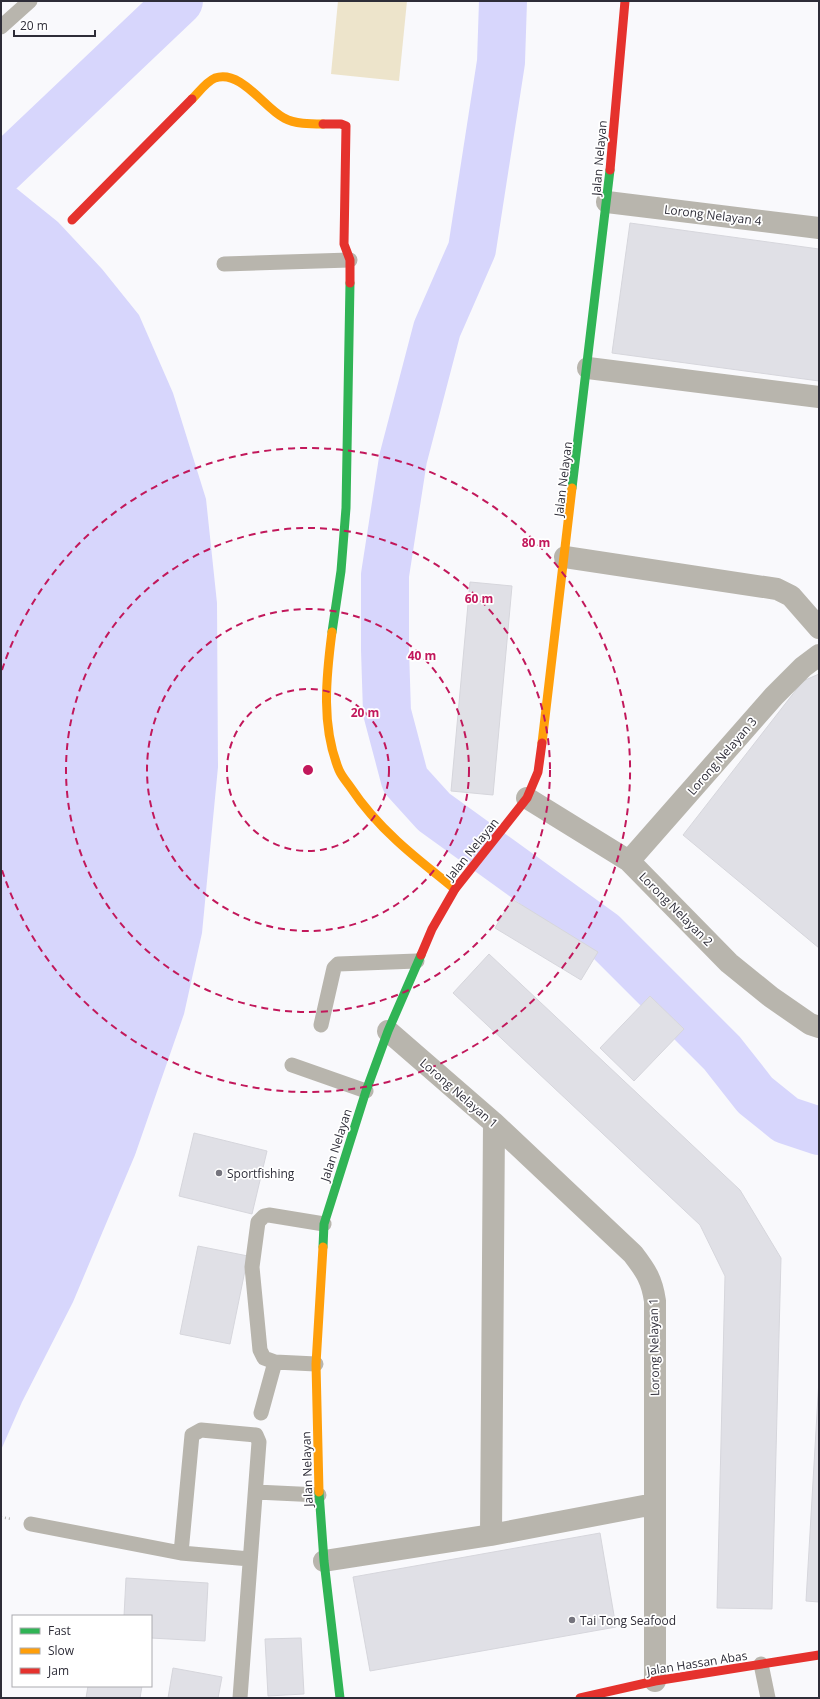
<svg xmlns="http://www.w3.org/2000/svg" width="820" height="1699" font-family="'Open Sans',sans-serif">
  <style>
    .green { fill: #ede4cb }
    .water { fill: #d7d6fc }
    .lines { fill: none; stroke-linecap: round; stroke-linejoin: round }
    .river { stroke: #d7d6fc; stroke-width: 48 }
    .building { fill: #e0e0e6; stroke: #d6d6dc }
    .path { stroke: #b8b7b5; stroke-width: 2.5; stroke-dasharray: 1 3; stroke-linecap: butt }
    .lane { stroke: #b8b5ad; stroke-width: 15 }
    .street { stroke: #b8b5ad; stroke-width: 22 }
    .fast { stroke: #30b455; stroke-width: 9 }
    .slow { stroke: #ff9f0a; stroke-width: 9 }
    .jam { stroke: #e5322d; stroke-width: 9 }
    .ring { fill: none; stroke: #c2185b; stroke-width: 2; stroke-dasharray: 7 5 }
    .poi-dot { fill: #75747d; stroke: #fff; stroke-width: 1.5 }
    .labels { text-anchor: middle; dominant-baseline: central; stroke-width: 3.5; stroke-linejoin: round; paint-order: stroke }
    .street-label { font-size: 12px; fill: #2e2d38; stroke: #fff }
    .poi-label { font-size: 12px; fill: #2e2d38; stroke: #fff; text-anchor: start }
    .centre { fill: #c2185b; stroke: #fff; stroke-width: 2 }
    .ring-label { font-size: 12px; text-anchor: middle; font-weight: bold; fill: #c2185b; stroke: #fff; stroke-width: 3.5; stroke-linejoin: round; paint-order: stroke }
  </style>
  <rect width="100%" height="100%" fill="#f9f9fc"/>
  <path class="green" d="M338,1h69l-8,80 -68,-7z"/>
  <path class="water" d="M1,176l57,46 44,47 37,46 34,78 33,106 11,104 1,164 -16,166 -18,81 -49,141 -62,147 -51,100 -21,48z"/>
  <g class="lines">
    <path class="river" d="M503,1l-2,61 -29,187 -35,80 -34,130 -18,116v75l2,62 18,68 29,32 169,122 119,119 33,42 31,25 33,11
      M1,170l178,-169"/>
  </g>
  <path class="building" d="M630,223l189,26v132l-207,-28z
    M470,582l42,4 -19,209 -42,-4z
    M819,674v274l-136,-113 120,-154z
    M512,899l86,53 -17,28 -86,-52z
    M489,954l251,236 41,68 -9,351 -55,-1 8,-332 -25,-51 -247,-232z
    M650,996l34,33 -50,52 -34,-33z
    M194,1133l73,18 -15,63 -73,-18z
    M198,1246l50,10 -18,88 -50,-10z
    M819,1379v223l-13,-1z
    M600,1533l16,94 -246,44 -17,-94z
    M126,1578l82,5 -3,58 -54,-3v-22h-27z
    M301,1638l3,56 -36,2 -3,-57z
    M173,1668l49,9 -4,21h-50z
    M88,1686h54l-2,12h-54z"/>
  <g class="lines">
    <path class="path" d="M1,1517l10,2"/>
    <path class="lane" d="M1,27l29,-26
      M224,264l126,-4
      M321,1025l13,-57 4,-4 79,-3
      M292,1065l74,26
      M316,1364l-41,-2 -11,-4 -4,-8 -8,-83 6,-45 6,-6 5,-1 55,9
      M261,1413l14,-51
      M256,1492l63,3
      M31,1524l150,29 69,6
      M181,1553l11,-118 9,-5 55,5 3,7 -19,256
      M761,1664l7,34"/>
    <path class="street" d="M607,202l212,26
      M588,368l231,29
      M565,557l212,32 14,7 28,32
      M527,798l102,63 100,102 42,34 39,27 9,3
      M629,861l145,-165 29,-29 16,-12
      M388,1031l106,92 139,131c13,17 19,26 22,47v380
      M491,1535l3,-412
      M324,1561l167,-26 163,-31"/>
    <path class="fast" d="M572,488l38,-318
      M332,632l9,-61 5,-63 4,-225
      M323,1247l1,-23 42,-133 22,-60 33,-76
      M319,1492l5,69 16,137"/>
    <path class="slow" d="M192,99c7,-7 14,-17 23,-21 26,-9 49,30 69,40 11,6 26,6 39,6
      M332,632c-6,46 -11,94 7,138 3,7 8,12 12,18 27,41 66,71 104,101
      M542,743l30,-255
      M319,1492l-3,-128 7,-117"/>
    <path class="jam" d="M323,124h18l5,2 -2,118 6,16v23
      M610,170l15,-169
      M72,220l120,-121
      M421,955l11,-26 23,-40 72,-91 11,-26 4,-29
      M580,1698l75,-17 164,-26"/>
  </g>
  <g class="ring">
    <circle cx="308" cy="770" r="81"/>
    <circle cx="308" cy="770" r="161"/>
    <circle cx="308" cy="770" r="242"/>
    <path d="M2 670A322 322 0 1 1 2 870"/>
  </g>
  <g class="poi-dot">
    <circle cx="219" cy="1173" r="4"/>
    <circle cx="572" cy="1620" r="4"/>
  </g>
  <g class="labels">
    <g class="street-label">
      <text transform="translate(599 158) rotate(-85)">Jalan Nelayan</text>
      <text transform="translate(713 215) rotate(7)">Lorong Nelayan 4</text>
      <text transform="translate(563 479) rotate(-83)">Jalan Nelayan</text>
      <text transform="translate(722 756) rotate(-49)">Lorong Nelayan 3</text>
      <text transform="translate(472 849) rotate(-51)">Jalan Nelayan</text>
      <text transform="translate(676 909) rotate(45)">Lorong Nelayan 2</text>
      <text transform="translate(459 1093) rotate(41)">Lorong Nelayan 1</text>
      <text transform="translate(336 1145) rotate(-72)">Jalan Nelayan</text>
      <text transform="translate(654 1347) rotate(-91)">Lorong Nelayan 1</text>
      <text transform="translate(307 1469) rotate(-92)">Jalan Nelayan</text>
      <text transform="translate(697 1663) rotate(-9)">Jalan Hassan Abas</text>
    </g>
    <g class="poi-label">
      <text x="227" y="1173">Sportfishing</text>
      <text x="580" y="1620">Tai Tong Seafood</text>
    </g>
  </g>
  <circle cx="308" cy="770" r="6" class="centre"/>
  <g class="ring-label">
    <text x="536" y="547">80 m</text>
    <text x="479" y="603">60 m</text>
    <text x="422" y="660">40 m</text>
    <text x="365" y="717">20 m</text>
  </g>
  <rect width="820" height="1699" fill="none" stroke="#2e2d38" stroke-width="4"/>
  <rect x="12" y="1615" width="140" height="72" fill="#ffffff" stroke="#ababaf"/>
  <rect x="20" y="1628" width="20" height="6" fill="#30b455" stroke="#ababaf"/>
  <text x="48" y="1635" font-size="12" fill="#2e2d38">Fast</text>
  <rect x="20" y="1648" width="20" height="6" fill="#ff9f0a" stroke="#ababaf"/>
  <text x="48" y="1655" font-size="12" fill="#2e2d38">Slow</text>
  <rect x="20" y="1668" width="20" height="6" fill="#e5322d" stroke="#ababaf"/>
  <text x="48" y="1675" font-size="12" fill="#2e2d38">Jam</text>
  <path d="M14 30v6h81v-6" fill="none" stroke="#2e2d38" stroke-width="2"/>
  <text x="20" y="30" font-size="12" fill="#2e2d38" stroke="#ffffff" stroke-width="3" paint-order="stroke">20 m</text>
</svg>
